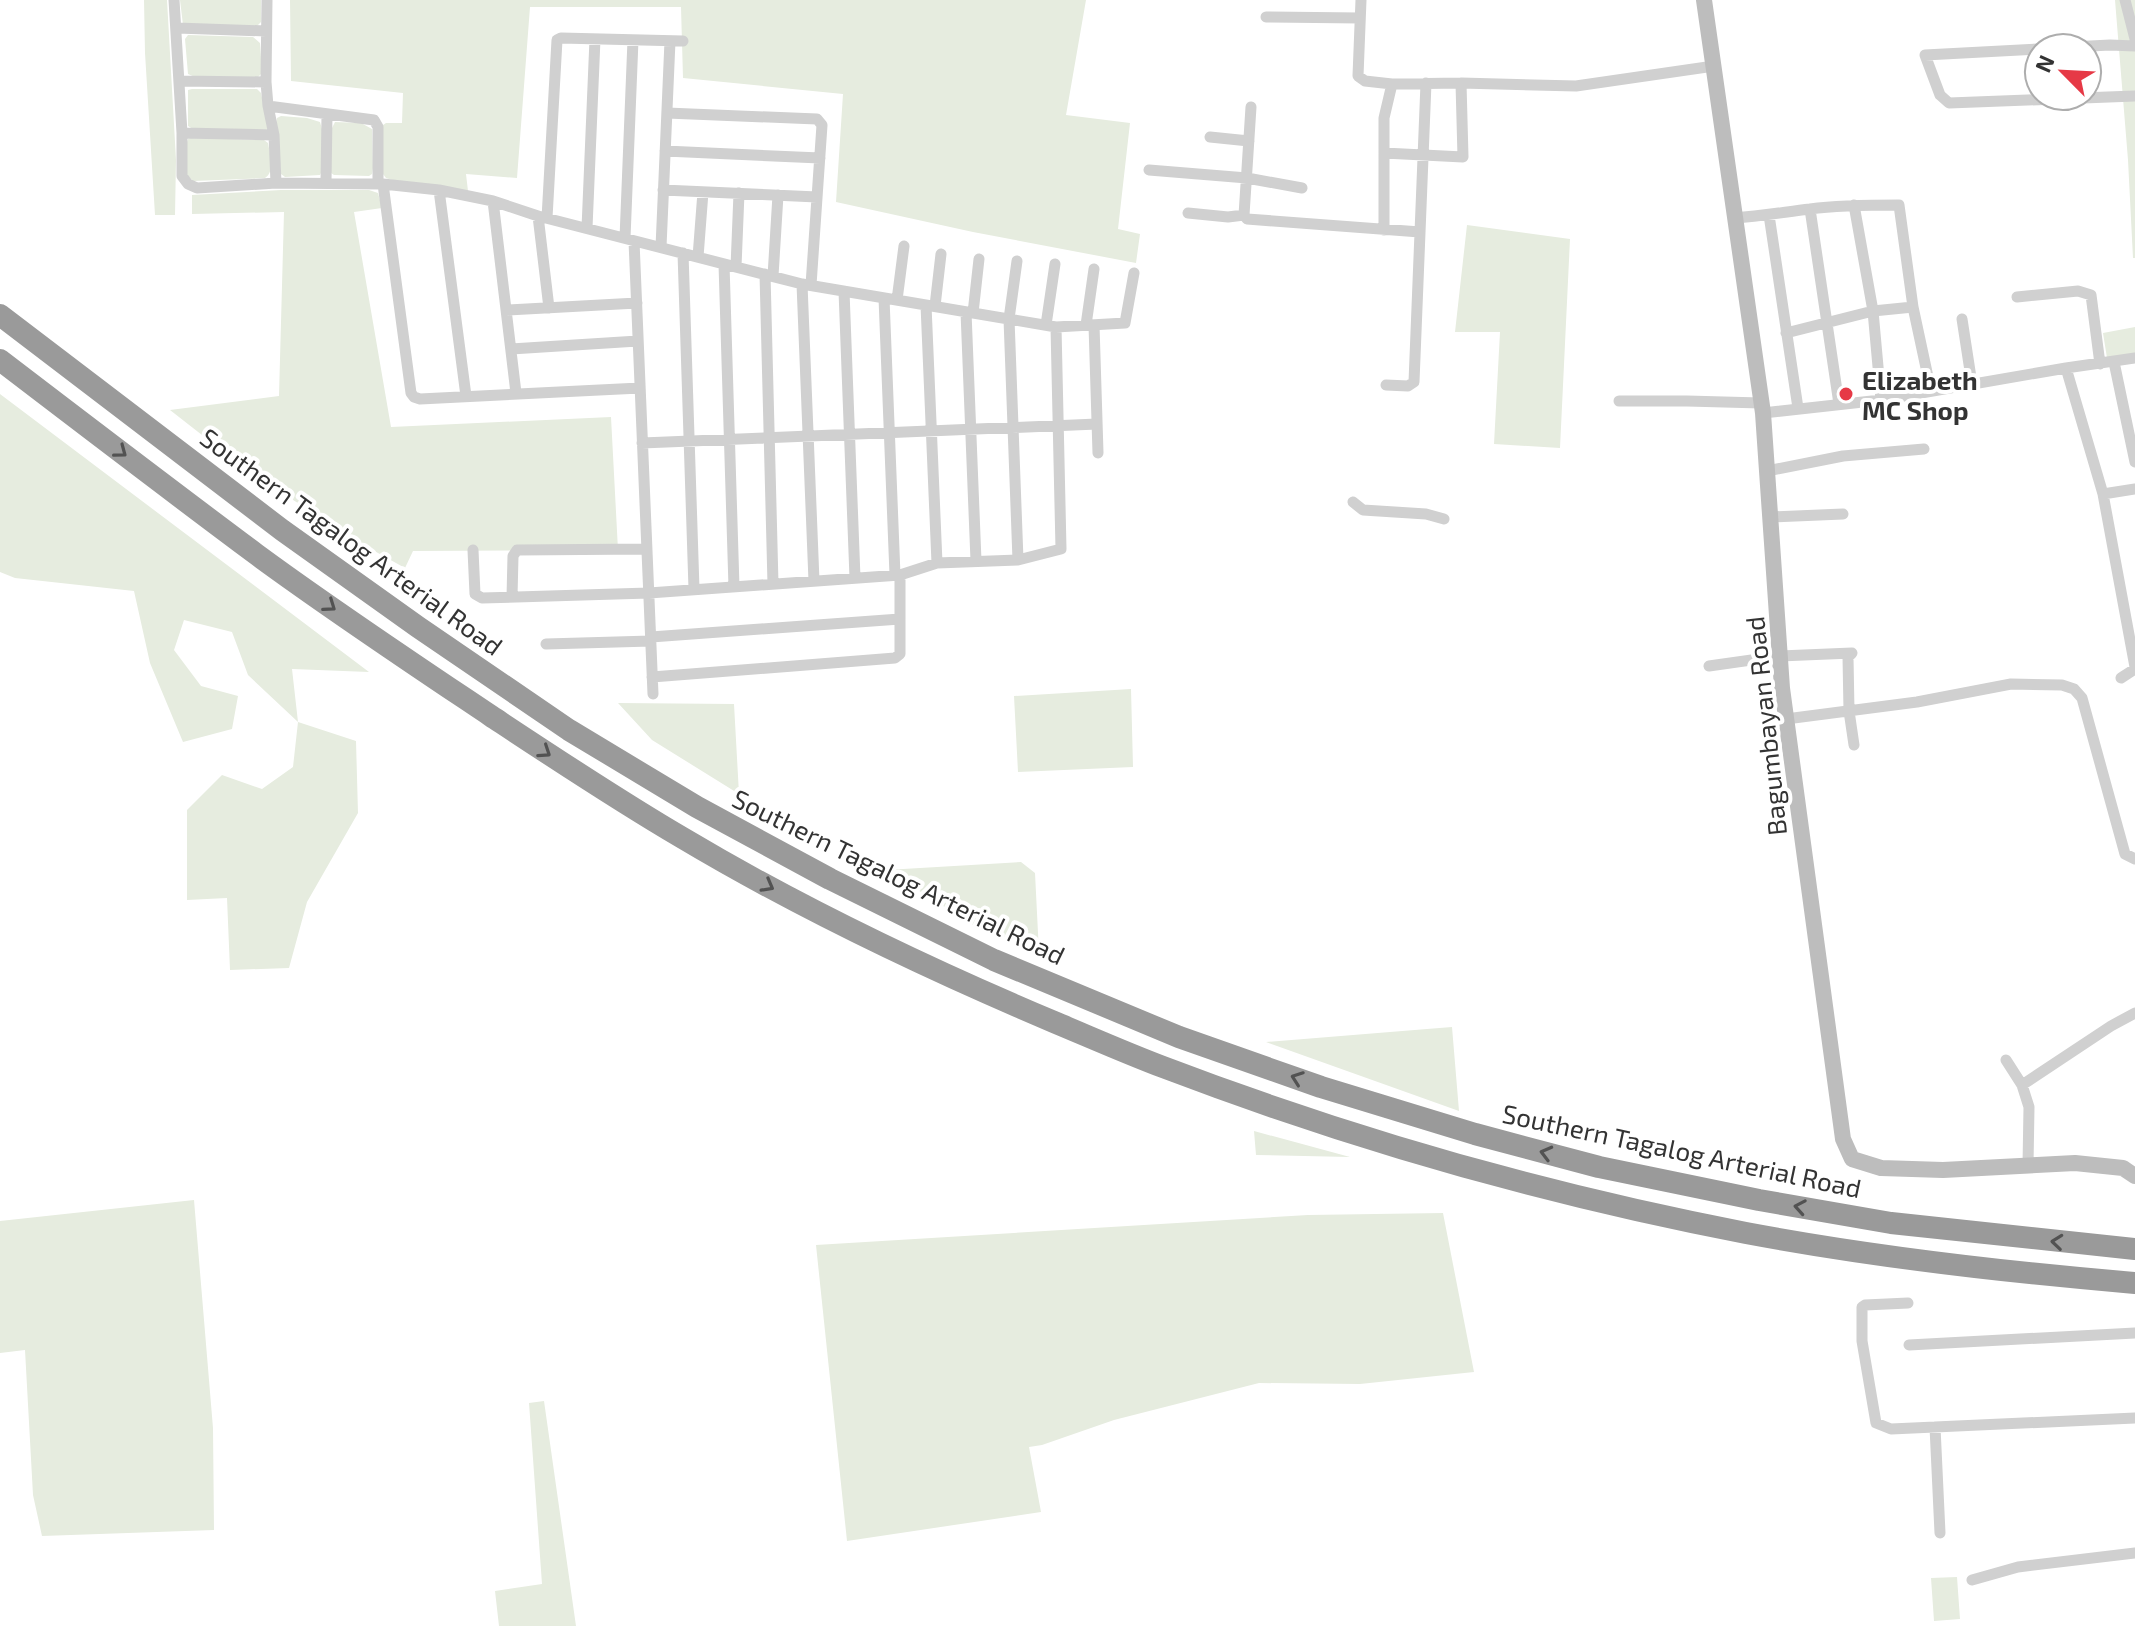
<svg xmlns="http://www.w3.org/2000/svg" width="2135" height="1626" font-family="'Exo 2',sans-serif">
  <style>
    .green { fill: #e6ecdf }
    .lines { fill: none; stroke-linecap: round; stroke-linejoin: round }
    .street { stroke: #d0d0d0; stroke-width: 11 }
    .secondary { stroke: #bdbdbd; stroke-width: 16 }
    .highway { stroke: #9a9a9a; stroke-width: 22 }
    .oneway { stroke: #525252 }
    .poi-dot { fill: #e63946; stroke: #fff; stroke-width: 3 }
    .labels { text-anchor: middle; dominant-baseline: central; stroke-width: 8; stroke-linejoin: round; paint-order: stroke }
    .poi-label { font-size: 26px; font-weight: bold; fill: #333; stroke: #fff; text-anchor: start }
    .street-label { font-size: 26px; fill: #333; stroke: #fff }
  </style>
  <rect width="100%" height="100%" fill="#fff"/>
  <path class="green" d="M144,0h23l9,160 -1,55h-20l-10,-162z
    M180,0h81v22l-4,4 -74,-1z
    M290,0h796l-20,115 64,8 -12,106 22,5 -4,29 -163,-31 -137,-30 7,-108 -160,-16 -2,-71h-151l-13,171 -51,-4 2,17 -76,-11 -6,-2 -3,-4v-49l3,-2h16l1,-30 -112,-12z
    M2115,0h20v258h-2l-5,-98z
    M188,35l65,2 7,6 2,30 -5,5 -62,-1 -7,-3 -3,-35z
    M192,89h65l4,4 7,34 -2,4 -73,-2 -5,-3v-36z
    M281,116l26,2 13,4 2,7v42l-2,4 -35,2 -4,-3 -5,-51 1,-5z
    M335,122l26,1 11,6 1,39 -1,6 -3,2 -35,-1 -3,-2v-43z
    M191,138l73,2 4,3c2,12 7,29 -3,35l-72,3 -6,-6 -1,-30 2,-6z
    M281,190h88l9,3 4,15 -28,4 37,215 220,-10 7,133 -205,1 -8,17 -45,-25 -112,-72 -78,-61 109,-14 5,-184 -92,2v-19z
    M1467,225l103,14 -10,209 -66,-4 6,-112h-45z
    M2135,327v26l-28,5 -4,-25z
    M0,394l369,278 -77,-3 6,53 58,19 2,72 -51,89 -18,66 -59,2 -3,-72 -40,2v-90l35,-35 40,14 31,-22 5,-45 -50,-47 -16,-43 -48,-12 -10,30 27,36 37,10 -6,33 -49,13 -33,-79 -16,-72 -119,-13 -15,-6z
    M1131,689l2,78 -115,5 -4,-76z
    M618,703l116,1 5,90 -87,-54z
    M1021,862l14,11 4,80 -64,-27 -89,-56z
    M1452,1027l7,84 -193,-69 161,-13z
    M1254,1131l96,26 -94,-2z
    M194,1200l19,228 1,102 -172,6 -9,-41 -8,-145 -25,3v-132z
    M1443,1213l31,159 -114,12 -101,-1 -145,37 -72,25 -13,2 12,65 -194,29 -31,-296 492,-30z
    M544,1401l32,225h-77l-4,-35 47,-7 -13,-181z
    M1957,1577l3,42 -26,2 -3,-43z"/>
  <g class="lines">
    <path class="street" d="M174,0l8,133v43l6,8 9,4 79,-5 -2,-48 -6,-29 -2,-24 1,-82
      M1361,0l-3,76 7,5 27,3 69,-1 115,3 138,-20
      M2125,0l10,39
      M1266,17l94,1
      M177,28l89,3
      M2052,48l58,-3 25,1
      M2039,49l-114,6 15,40 9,8 186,-7
      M180,81l86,1
      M268,106l106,14 4,7v57
      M1251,107l-7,108 3,4 173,13
      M667,113l150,6 5,6 -11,160
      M182,133l92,2
      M1210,137l39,4
      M665,151l155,7
      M1384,153l79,4 -2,-74
      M1149,170l98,8 55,10
      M326,182l1,-67
      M276,183l107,1
      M439,190l27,206
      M663,190l154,7
      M493,201l23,192
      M1854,205l19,106 8,89
      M1810,209l29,195
      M1188,213l40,4 16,-2
      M1769,215l29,193
      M538,216l11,92
      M547,218l10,-178 4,-2 122,3
      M1735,218c26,-2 50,-6 75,-9 30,-4 59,-4 89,-4l14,102 18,84
      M587,228l8,-189
      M1384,230v-112l8,-34
      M625,238l8,-198
      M634,241l19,453
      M661,247l9,-206
      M683,253l11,336
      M698,257l5,-65
      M1017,261l-8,58 9,241
      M724,264l10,323
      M736,267l3,-74
      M765,274l8,310
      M773,276l5,-81
      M802,284l12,297
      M844,291l11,287
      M2017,297l61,-6 13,4 9,69
      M884,298l11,277
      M897,300l7,-54
      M926,305l11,258
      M935,306l6,-52
      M506,310l131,-7
      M966,312l10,249
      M973,313l6,-54
      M1962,319l10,65
      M1046,325l9,-61
      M1086,325l8,-56
      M1094,325l4,128
      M1786,333l87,-22 40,-4
      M511,349l127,-8
      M2114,362l21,100
      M2066,368l37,126 32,173
      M1386,385l22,1 6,-4 12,-299
      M640,388l-220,11 -6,-2 -3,-4 -28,-209 56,6 54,11 45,15 264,68 254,43 69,-4 9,-50
      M1619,401h68l74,2
      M1763,413l118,-13 185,-32 69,-10
      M642,443l455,-19
      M1767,471l76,-15 81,-7
      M2103,494l32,-5
      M1353,502l10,8 63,4 18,5
      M1770,517l73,-3
      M473,550l2,44 7,4 167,-5 251,-18 37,-12 81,-3 43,-11 -5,-222
      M512,597l1,-41 4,-6 130,-1
      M651,637l249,-18
      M546,644l105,-3
      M1709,666l71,-10 72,-3 -4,4 1,54 5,34
      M652,677l243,-19 5,-4v-79
      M2121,678l14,-9
      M1786,719l131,-17 94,-18 51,1 12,4 8,9 43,156 10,5
      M2006,1060l16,25 7,22 -1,58
      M2022,1085l89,-59 24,-13
      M1908,1303l-43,2 -3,2v34l14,82 15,6 244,-11
      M1909,1345l226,-12
      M1935,1427l5,106
      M1972,1580l46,-13 117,-14"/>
    <path class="secondary" d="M1704,0l59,413 19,275 61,451 9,20 29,9 62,2 132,-7 48,5 12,8"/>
    <path class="highway" d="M0,315l282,215 136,97 151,103 128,77 133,72 164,81 185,77 142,50 154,47 124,33 160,33 132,23 244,26
      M0,360c85,65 170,130 256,194 76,56 156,109 235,162 62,41 125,83 190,121 119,71 245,131 373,185 36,15 72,31 109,45 189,72 385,128 583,166 128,24 259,39 389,50"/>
  </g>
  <defs><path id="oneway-chevron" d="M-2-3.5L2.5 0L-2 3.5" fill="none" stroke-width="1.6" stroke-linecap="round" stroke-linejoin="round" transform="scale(2)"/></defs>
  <g class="oneway">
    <use href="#oneway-chevron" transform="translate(121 452) rotate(37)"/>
    <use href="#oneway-chevron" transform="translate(330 606) rotate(35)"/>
    <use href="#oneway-chevron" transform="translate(545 752) rotate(34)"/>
    <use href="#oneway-chevron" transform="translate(768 886) rotate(29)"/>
    <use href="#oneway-chevron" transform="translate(1297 1078) rotate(-160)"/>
    <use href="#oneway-chevron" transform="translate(1546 1153) rotate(-165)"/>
    <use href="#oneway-chevron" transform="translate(1800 1207) rotate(-170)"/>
    <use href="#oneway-chevron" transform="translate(2057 1242) rotate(-174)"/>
  </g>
  <circle class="poi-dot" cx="1846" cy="394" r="8"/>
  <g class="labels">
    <g class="poi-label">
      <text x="1862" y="379">Elizabeth<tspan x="1862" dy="30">MC Shop</tspan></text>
    </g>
    <g class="street-label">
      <text transform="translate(352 541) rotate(36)">Southern Tagalog Arterial Road</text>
      <text transform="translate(1765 726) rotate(-96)">Bagumbayan Road</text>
      <text transform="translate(899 876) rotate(26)">Southern Tagalog Arterial Road</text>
      <text transform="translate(1682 1150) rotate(12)">Southern Tagalog Arterial Road</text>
    </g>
  </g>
  <g transform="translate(2063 72) rotate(294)"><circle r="38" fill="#ffffff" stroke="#adadad" stroke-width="2"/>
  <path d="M0-6L14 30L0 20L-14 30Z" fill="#e63946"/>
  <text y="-12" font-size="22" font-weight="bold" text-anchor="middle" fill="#333333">N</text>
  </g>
</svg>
